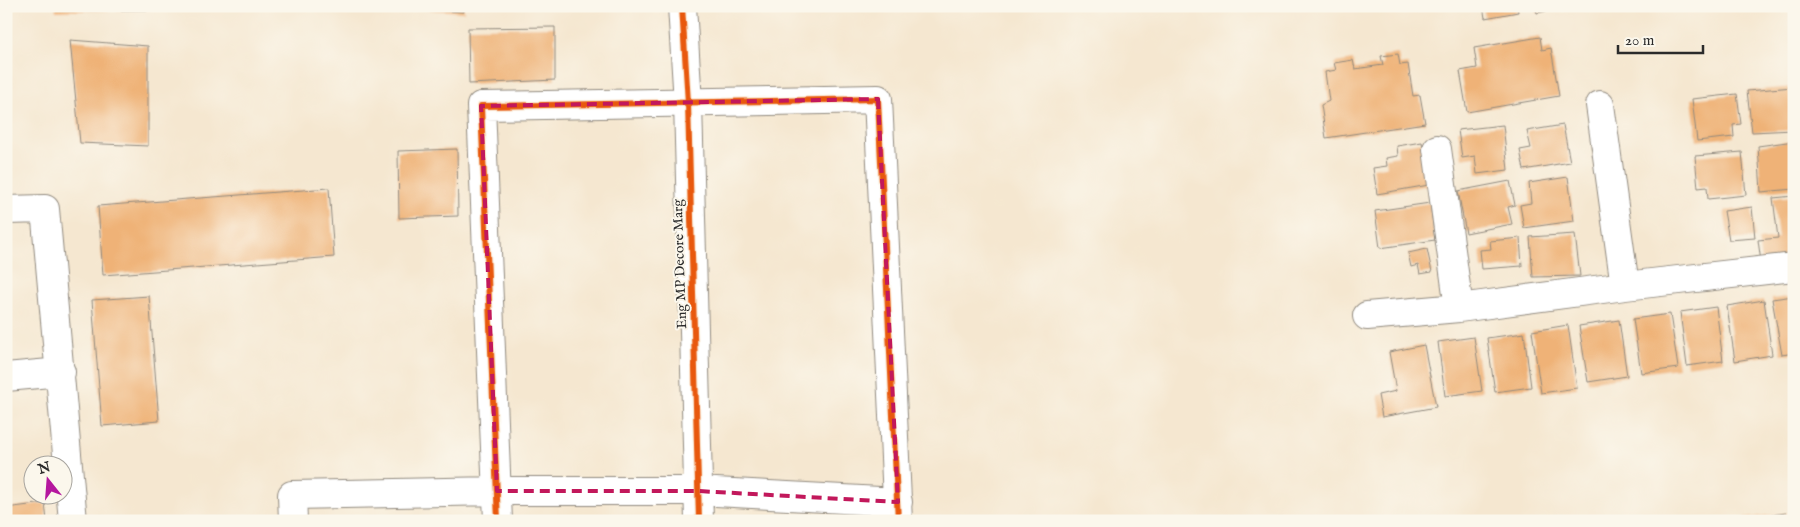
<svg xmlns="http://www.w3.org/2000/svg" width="1800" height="527" font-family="'IM FELL English',serif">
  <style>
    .building { fill: #efb277 }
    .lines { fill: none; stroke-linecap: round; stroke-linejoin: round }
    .minor-casing { stroke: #90897e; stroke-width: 30 }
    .minor { stroke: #fff; stroke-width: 28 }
    .cycleway-casing { stroke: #fbf7ec; stroke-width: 9 }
    .cycleway { stroke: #e8590c; stroke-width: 6 }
    .marked { fill: none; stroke: #c2185b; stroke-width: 4; stroke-dasharray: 10 6; stroke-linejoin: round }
    .labels { text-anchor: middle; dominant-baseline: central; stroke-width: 4; stroke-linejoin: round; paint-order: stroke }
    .street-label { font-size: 14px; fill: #2b2b2b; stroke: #fbf7ec }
  </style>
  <rect width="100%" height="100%" fill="#fbf7ec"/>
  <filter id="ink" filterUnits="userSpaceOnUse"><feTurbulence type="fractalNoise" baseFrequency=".02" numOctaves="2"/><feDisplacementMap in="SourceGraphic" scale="10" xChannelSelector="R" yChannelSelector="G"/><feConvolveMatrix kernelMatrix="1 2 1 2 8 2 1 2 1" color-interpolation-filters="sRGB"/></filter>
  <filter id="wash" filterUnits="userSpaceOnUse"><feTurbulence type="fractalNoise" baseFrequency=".0096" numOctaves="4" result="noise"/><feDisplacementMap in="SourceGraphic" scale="20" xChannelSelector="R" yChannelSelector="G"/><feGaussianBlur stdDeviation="1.12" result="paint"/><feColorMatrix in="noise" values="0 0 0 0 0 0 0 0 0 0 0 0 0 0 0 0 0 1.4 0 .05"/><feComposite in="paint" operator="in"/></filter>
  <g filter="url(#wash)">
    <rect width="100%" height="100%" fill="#f5e7d0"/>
    <g id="blocks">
      <path class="building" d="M55,6h96v4l-95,1z
        M399,6h64l1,6 -65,-4z
        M592,6h44l-1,3 -43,-1z
        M1483,6h34l1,6 -33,6z
        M1535,6h32v1l-30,6z
        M555,27v53l-86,4 -1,-56z
        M1540,37l2,13 9,-2 8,48 -92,16 -7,-41 17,-3 -3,-20z
        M70,40l78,6v100l-68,-3z
        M1398,54l2,11 8,-1 5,32 7,-1 5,28 -99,15 -5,-33 8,-4 -4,-29 11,-2 -2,-7 19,-3 2,9 28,-4 -2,-9z
        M1793,87l1,43 -42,2 -5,-41z
        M1737,94l4,30 -8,1 1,12 -37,4 -5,-42z
        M1503,125l5,45 -31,4 -2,-18 -13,2 -4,-28z
        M1563,125l7,37 -46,8 -4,-20 11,-2 -4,-17z
        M1794,141v48l-33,3 -3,-46z
        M1422,142l7,43 -52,9 -4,-26 14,-2 -1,-8 12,-2 -1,-10z
        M457,149l1,67 -59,2 -1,-67z
        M1742,152l4,43 -38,4 -1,-12 -9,1 -3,-32z
        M1568,177l6,44 -50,7 -4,-23 11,-2 -2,-20z
        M1510,181l5,24 -7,2 4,17 -46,9 -8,-42z
        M329,188l5,69 -231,18 -5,-69z
        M1794,196v62l-33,4 -3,-22 20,-2 -5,-40z
        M1430,203l5,37 -55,8 -5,-37z
        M1752,207l3,31 -26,2 -5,-29z
        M1575,234l5,42 -47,1 -3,-40z
        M1520,238l2,28 -40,3 -2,-19 11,-1 -1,-8z
        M1427,249l5,23 -12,2 -2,-9 -7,2 -3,-14z
        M149,296l10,125 -57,5 -10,-126z
        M1794,296v57l-12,2 -10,-56z
        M1764,300l8,55 -37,6 -8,-55z
        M1716,307l7,54 -36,5 -7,-54z
        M1670,314l8,54 -37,5 -8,-54z
        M1619,320l8,56 -39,6 -9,-56z
        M1568,325l9,63 -36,5 -9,-62z
        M1524,333l7,54 -36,5 -8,-54z
        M1474,337l8,54 -37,5 -7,-54z
        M1424,345l12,62 -54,10 -4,-22 18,-4 -7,-39z
        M45,503l2,18h-41v-13z
        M1786,513l1,8h-46v-2z"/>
    </g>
  </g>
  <g filter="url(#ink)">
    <use href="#blocks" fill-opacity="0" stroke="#90897e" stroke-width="1"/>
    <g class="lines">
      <g class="minor-casing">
        <path id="minor" d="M682,6l6,97 11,418
          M1600,105l25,181
          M1437,149l22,159
          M6,210l39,-1 28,312
          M1367,316l92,-8 166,-22 169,-19
          M6,377l55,-5
          M293,521l-1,-26 205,-4h201l200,11
          M498,521l-17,-415 397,-7 20,422"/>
      </g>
      <use href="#minor" class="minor"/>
      <g class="cycleway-casing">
        <path id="cycleway" d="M682,6l6,97 11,418
          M498,521l-17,-415 397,-7 20,422"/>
      </g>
      <use href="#cycleway" class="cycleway"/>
    </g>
  </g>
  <path class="marked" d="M878,99l20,403 -200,-11h-201l-16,-385z"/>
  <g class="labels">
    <g class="street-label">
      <text transform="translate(680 264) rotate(-92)">Eng MP Decore Marg</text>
    </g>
  </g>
  <rect width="1800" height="527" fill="none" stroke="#fbf7ec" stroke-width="25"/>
  <g transform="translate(48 480) rotate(343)"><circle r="24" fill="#fbf7ec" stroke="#a8a59f"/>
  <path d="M0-4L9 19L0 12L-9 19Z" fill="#b5179e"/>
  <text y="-8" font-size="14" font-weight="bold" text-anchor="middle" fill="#2b2b2b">N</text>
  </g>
  <path d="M1618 45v8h85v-8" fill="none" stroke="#2b2b2b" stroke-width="2.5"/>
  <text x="1625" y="45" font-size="15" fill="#2b2b2b" stroke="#fbf7ec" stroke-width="4" paint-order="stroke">20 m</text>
</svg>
